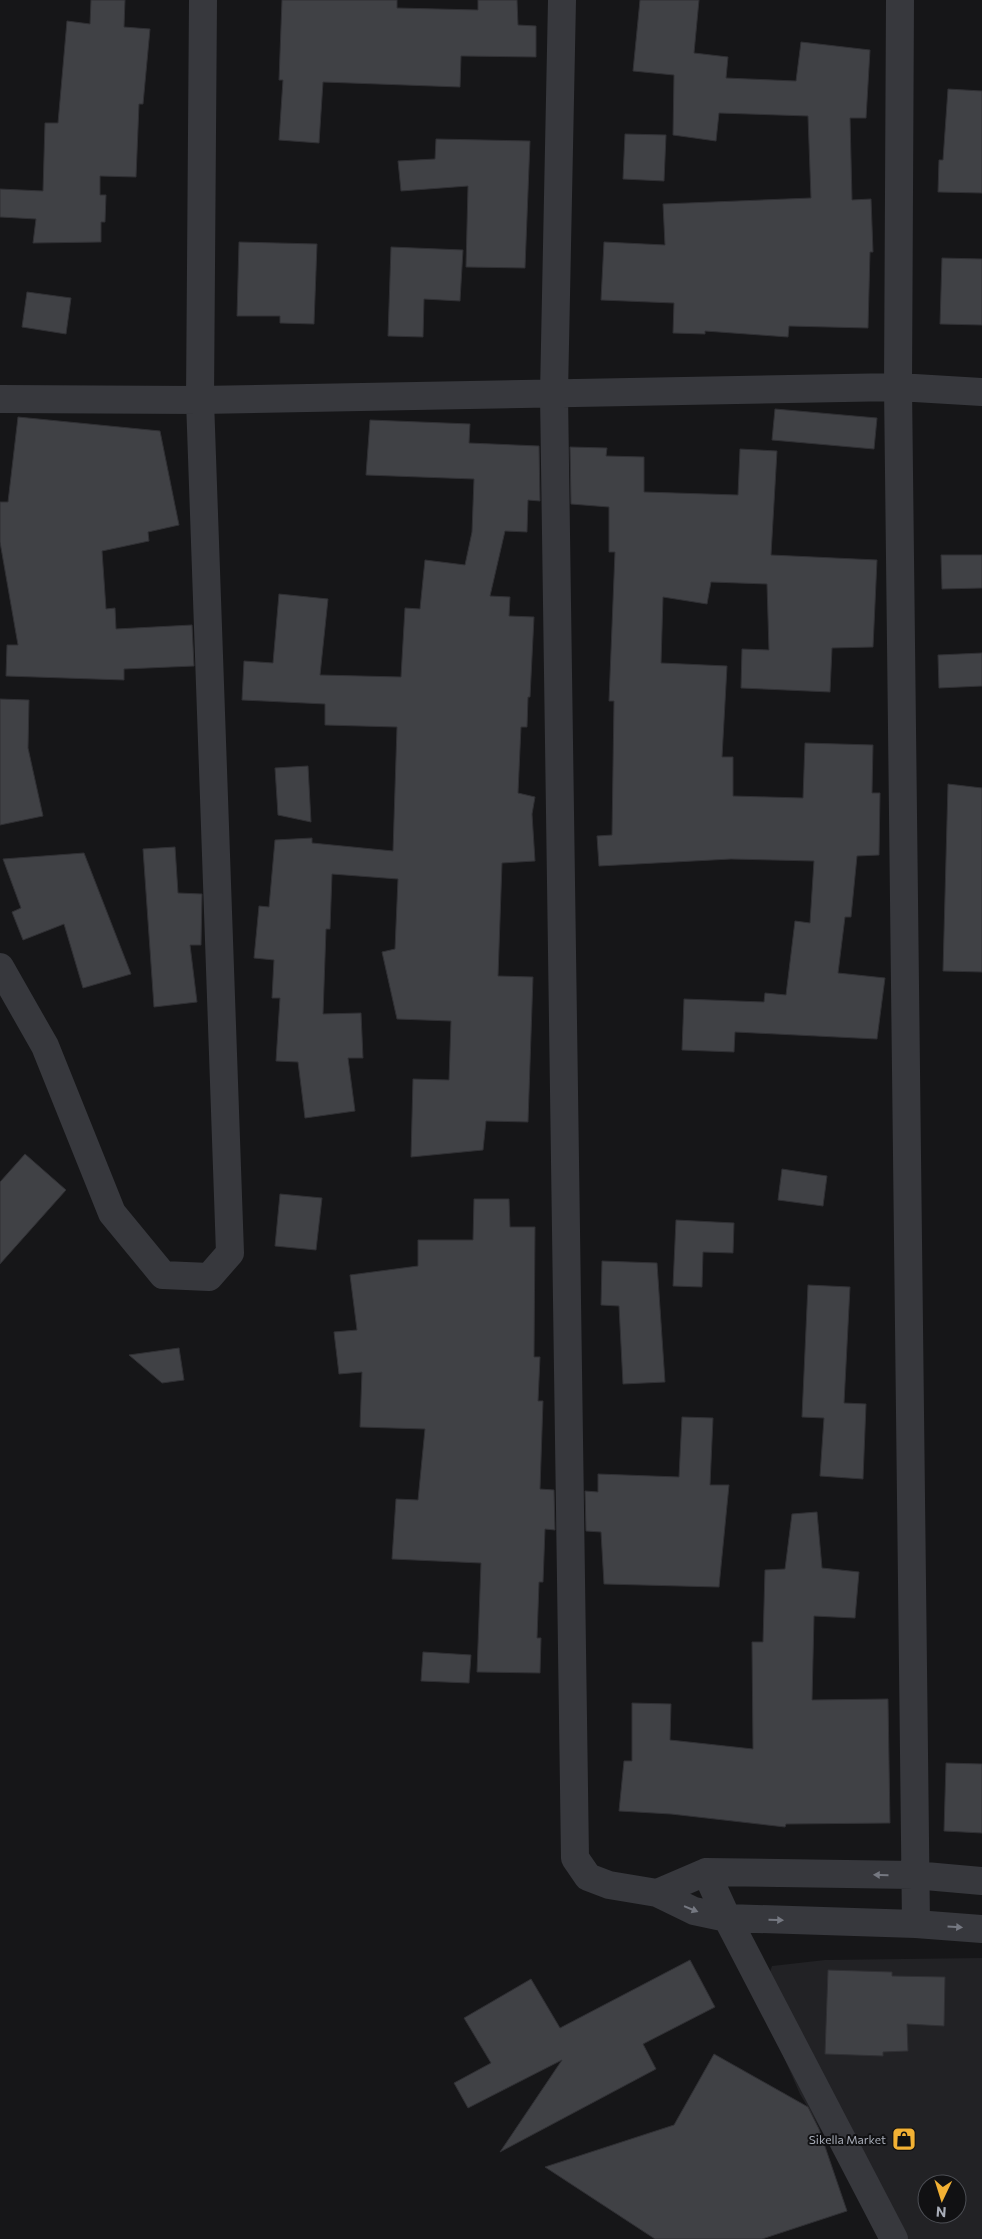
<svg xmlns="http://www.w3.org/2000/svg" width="982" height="2239" font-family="Commissioner,sans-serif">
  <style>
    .built { fill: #222225; fill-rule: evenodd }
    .building { fill: #404145; stroke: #303034 }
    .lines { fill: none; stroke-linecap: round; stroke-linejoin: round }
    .minor { stroke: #37383d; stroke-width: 28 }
    .oneway { fill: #757881 }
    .labels { text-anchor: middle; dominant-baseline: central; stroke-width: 4; stroke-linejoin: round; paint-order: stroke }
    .poi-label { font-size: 12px; fill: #a8adb8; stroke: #111113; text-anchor: end }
  </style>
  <rect width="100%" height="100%" fill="#161618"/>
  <path class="built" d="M982,1958v281h-97l-85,-145 -40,-91 12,-37 53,-6zM927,2184h30v30h-30z"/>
  <path class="building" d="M91,0h34l-1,27 26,2 -7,75h-4l-3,73 -36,-1v19h6l-1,27h-4v20l-68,1 3,-24 -36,-2v-28l43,2 2,-68h13l9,-102 23,3z
    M282,0h115v8l81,2v-10h39l1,25 18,1v31l-75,-1 -1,31 -137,-5 -4,61 -40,-3 4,-60h-4z
    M640,0h59l-5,53 34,4 -2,21 70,3 5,-39 69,8 -4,68h-16l2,82 19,-1 2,53h-3l-2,76 -79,-2 -1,11 -83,-6v3l-32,-1 1,-30 -73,-3 3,-58 61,3 -2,-41 148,-6 -3,-82 -89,-3 -3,28 -43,-6 1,-60 -41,-4z
    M948,89l34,2v102l-44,-1 1,-32h4z
    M625,134l41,1 -2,46 -41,-2z
    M436,139l94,2 -5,127 -59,-1 2,-81 -67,5 -3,-30 37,-2z
    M239,242l78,2 -3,80 -34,-1v-7h-43z
    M391,247l72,3 -3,51 -36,-2 -1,38 -35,-1z
    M942,258l40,1v66l-42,-1z
    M27,292l44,6 -5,36 -44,-7z
    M775,409l102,9 -3,31 -102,-9z
    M18,417l142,14 19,94 -31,7 1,9 -47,10 4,58 9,-1 1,21 76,-4 2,41 -70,3v11l-118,-4 1,-31h11l-18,-103v-40h8z
    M370,420l100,4 -1,19 70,3 1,55 -12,-1 -1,32 -22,-1 -15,65 20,1 -1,19 25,1 -4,80h-2l-1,30h-6l-3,66 17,4 -3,17 3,47 -33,2 -4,113 35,1 -5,145 -42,-1 -3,29 -72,7 2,-78 36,1 2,-59 -54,-2 -15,-67 13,-3 3,-70 -66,-5 -2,55h-4l-3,85 38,-1 2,45h-15l7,53 -50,7 -7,-56 -22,-1 4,-63h-8l2,-38 -20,-2 5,-52 10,1 6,-67 37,-2v5l81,8 4,-124 -72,-2v-21l-83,-4 2,-39 29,2 6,-69 49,5 -8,76 81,2 4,-69 15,1 5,-49 40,5 7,-33 2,-53 -108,-4z
    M570,447l37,1 -1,8 38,1v35l94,3 2,-46 37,2 -6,104 106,5 -4,87 -41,1 -2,44 -89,-4 1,-39 27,1 -2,-66 -56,-2 -4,22 -44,-7 -2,66 66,3 -5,91h11v39l70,2 2,-55 68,2 -1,48h8l-1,62 -22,1 -6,61h-6l-7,56 47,5 -8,61 -142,-7 -1,20 -52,-2 2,-51 80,3 1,-9 21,2 9,-74 15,2 4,-62 -83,-2 -132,7 -2,-30 15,-1 2,-134h-5l6,-149h-6v-45l-38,-3z
    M941,555h41v33l-40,1z
    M982,653v33l-43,2 -1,-33z
    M0,699l29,1 -1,48 15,68 -43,9z
    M308,766l3,56 -33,-7 -3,-47z
    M948,784l34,4v184l-39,-1z
    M175,847l3,46 24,1 -1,51h-11l7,57 -43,5 -11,-158z
    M84,853l47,121 -48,14 -19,-64 -41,16 -11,-28 9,-4 -18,-49z
    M25,1154l41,36 -66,74v-82z
    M782,1169l45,7 -4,30 -45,-6z
    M280,1194l42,4 -6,52 -41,-4z
    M474,1199h35l1,28h25l-1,130h6l-2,44h5l-3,88 14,1 1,40 -10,-1 -2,53h-4l-2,56h4l-1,35 -63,-1 4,-109 -89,-4 4,-60 22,1 7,-71 -65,-2 2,-55 -23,2 -5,-42 23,-2 -7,-55 68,-9v-26h55z
    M676,1220l58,3 -1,30 -30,-1 -1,35 -29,-1z
    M602,1261l55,2 8,119 -42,2 -4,-78 -18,-1z
    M808,1285l42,2 -6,116 22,1 -3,75 -43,-3 4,-58 -22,-1z
    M179,1348l5,32 -22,3 -33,-28z
    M682,1417l31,1 -3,67h19l-10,102 -115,-3 -3,-52 -15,-1 -1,-40 13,1v-18l81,3z
    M817,1512l5,56 37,4 -4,46 -41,-2 -2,84 76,-1 2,124 -104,1 -1,3 -114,-13 -52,-3 5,-50h8v-58l39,1 -1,36 83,9 -1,-107h11l2,-72 20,-1 7,-55z
    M423,1652l48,3 -2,28 -48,-2z
    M946,1763l36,1v69l-38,-2z
    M690,1960l25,47 -72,37 13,25 -156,83 62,-92 -94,48 -14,-25 37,-20 -27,-45 67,-39 29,49z
    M828,1970l64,2v4l53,1 -1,49 -37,-2 1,27 -25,1v4l-58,-2z
    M714,2054l94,53 11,22 28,82 -85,28h-107l-110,-72 129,-42z"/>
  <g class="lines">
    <path class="minor" d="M562,0l-8,394 21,1464 13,19 21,8 48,8 37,18 33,7 189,6 66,5
      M900,0l-2,387 18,1537
      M0,399l200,1 698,-13 84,5
      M0,967l45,79 67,167 51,62 46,2 21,-24 -30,-853 3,-400
      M706,1872l21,46 167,321
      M657,1893l49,-21 208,3 68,6"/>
  </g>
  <defs><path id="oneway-solid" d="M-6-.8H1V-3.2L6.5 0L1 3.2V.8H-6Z" transform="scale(1.25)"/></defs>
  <g class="oneway">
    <use href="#oneway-solid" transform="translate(881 1875) rotate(-179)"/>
    <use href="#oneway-solid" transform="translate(691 1909) rotate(22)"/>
    <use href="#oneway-solid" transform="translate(776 1920) rotate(2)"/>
    <use href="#oneway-solid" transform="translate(955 1927) rotate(4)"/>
  </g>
  <defs>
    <g id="shop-square" transform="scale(1.25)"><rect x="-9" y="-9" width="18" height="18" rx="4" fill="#f2b134" stroke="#111113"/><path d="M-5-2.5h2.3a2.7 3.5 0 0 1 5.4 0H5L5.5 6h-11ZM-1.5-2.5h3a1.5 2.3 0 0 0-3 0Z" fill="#111"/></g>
  </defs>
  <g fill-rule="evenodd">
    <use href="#shop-square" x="904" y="2139"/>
  </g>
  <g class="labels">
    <g class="poi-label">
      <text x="886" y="2139">Sikella Market</text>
    </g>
  </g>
  <g transform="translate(942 2199) rotate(184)"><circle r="24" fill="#111113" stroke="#4d4f55"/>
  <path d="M0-4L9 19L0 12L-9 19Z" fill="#f2b134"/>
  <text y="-8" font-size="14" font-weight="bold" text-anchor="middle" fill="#a8adb8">N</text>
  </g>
</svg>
